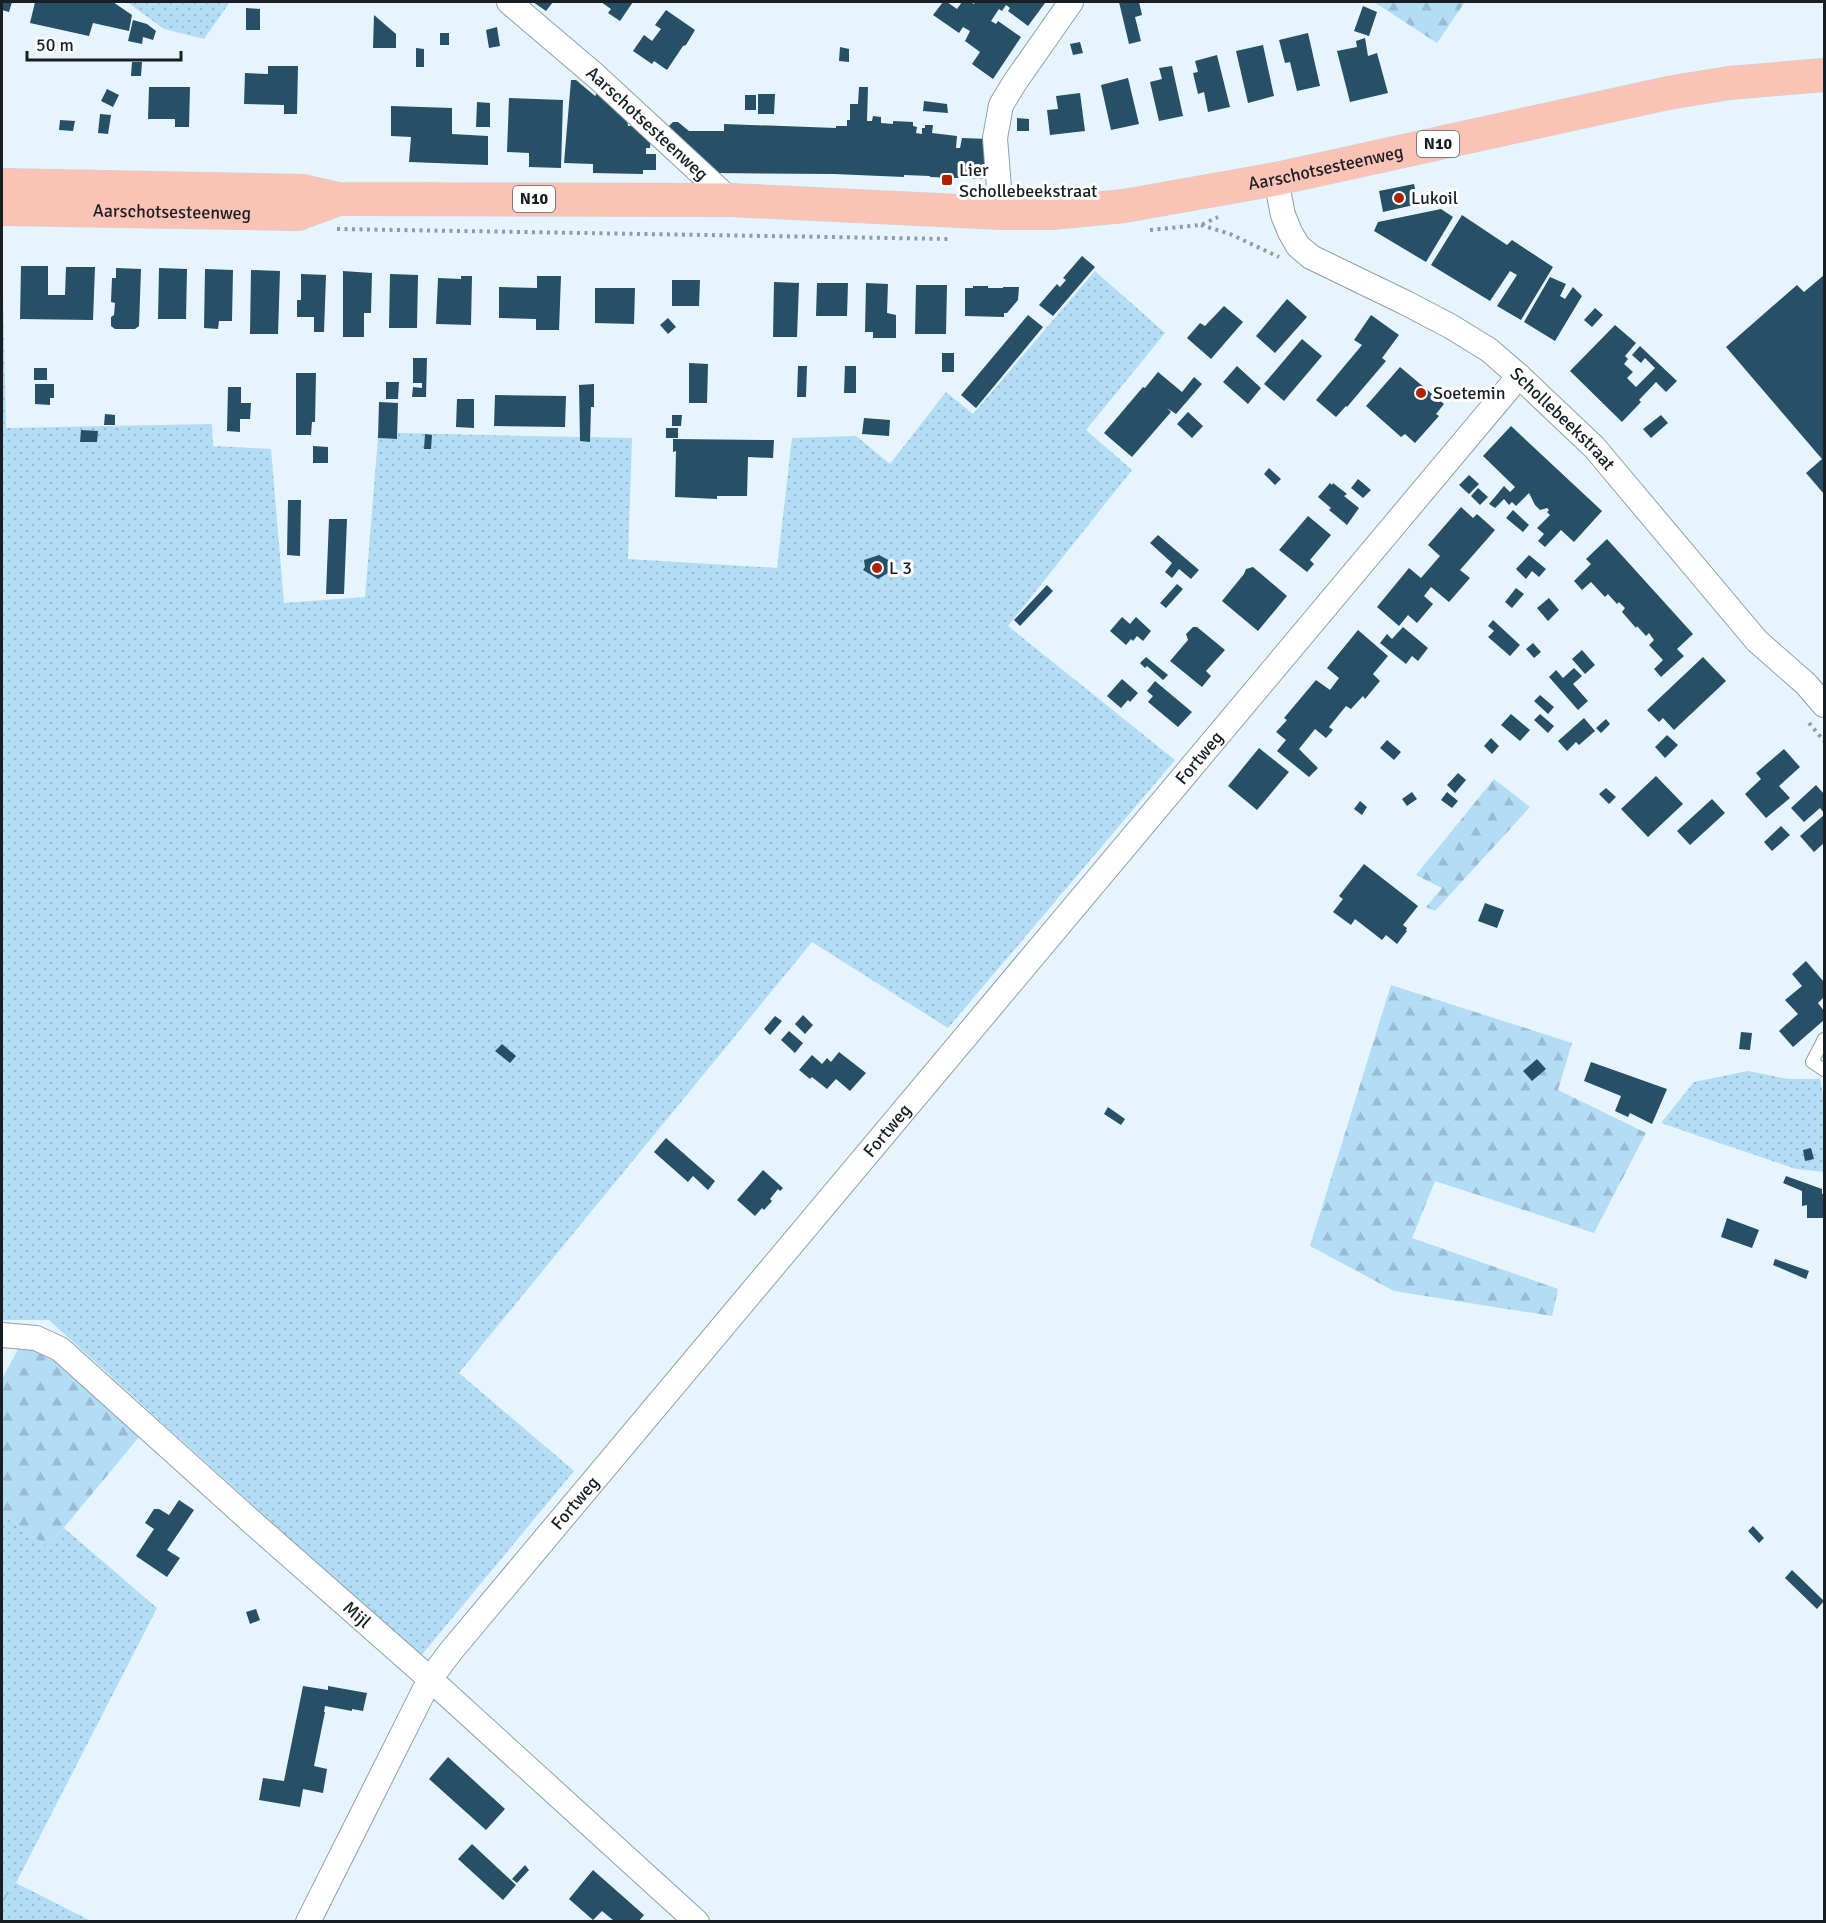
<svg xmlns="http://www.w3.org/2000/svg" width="1826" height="1923" font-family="Signika,sans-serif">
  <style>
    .grass { fill: url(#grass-dots) }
    .forest { fill: url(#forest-firs) }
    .building { fill: #274f66 }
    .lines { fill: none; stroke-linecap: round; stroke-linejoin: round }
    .service-casing { stroke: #909fa9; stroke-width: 14 }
    .minor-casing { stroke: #909fa9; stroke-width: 26 }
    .primary-casing { stroke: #d1d2d3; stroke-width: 34 }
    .path { stroke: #909ba2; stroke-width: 4; stroke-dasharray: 3 4.5; stroke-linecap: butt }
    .service { stroke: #fff; stroke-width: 12 }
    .minor { stroke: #fff; stroke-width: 24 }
    .primary { stroke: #fbc2b6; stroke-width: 33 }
    .poi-dot { fill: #af2103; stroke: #fff; stroke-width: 2 }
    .labels { text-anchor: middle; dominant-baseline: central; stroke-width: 6; stroke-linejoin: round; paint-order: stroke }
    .shield { fill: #fff; stroke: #5d6264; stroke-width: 1.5 }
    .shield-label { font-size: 16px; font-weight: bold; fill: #181e22 }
    .street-label { font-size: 18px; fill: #181e22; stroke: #fff }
    .poi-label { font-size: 18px; fill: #181e22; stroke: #fff; text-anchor: start }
  </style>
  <defs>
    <pattern id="grass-dots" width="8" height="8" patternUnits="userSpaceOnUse" patternTransform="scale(1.5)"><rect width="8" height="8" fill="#b3dcf5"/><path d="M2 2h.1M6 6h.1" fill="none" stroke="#99bcd2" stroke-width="1.8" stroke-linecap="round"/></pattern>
    <pattern id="forest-firs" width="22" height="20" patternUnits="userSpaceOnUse" patternTransform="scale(1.5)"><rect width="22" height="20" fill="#b3dcf5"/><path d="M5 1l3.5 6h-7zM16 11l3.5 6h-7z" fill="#99bcd2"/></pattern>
  </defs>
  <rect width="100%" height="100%" fill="#e6f4fd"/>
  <path class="grass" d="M127,2h103l-26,37 -40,-10z
    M2,251l4,177 206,-4 1,22 58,3 13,154 81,-6 13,-159 19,1 1,-6 182,4v4l10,1v-5l42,1 -4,121 149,9 15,-130 64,-2 34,28 56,-72 27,22 122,-143 70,62 -79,97 46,40 -124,156 167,134 -227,268 -136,-86 -353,431 115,98 -154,186 -371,-337h-47z
    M1748,1071l40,8h32l4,20v73l-28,-3 -135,-46 33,-41z
    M2,1515l46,32 16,-19 93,80 -141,275 75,38h-89v-17l13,-21 -13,-9z"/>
  <path class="forest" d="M1374,2h91l-28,41z
    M1494,779l36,28 -95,104 -9,-4 16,-19 -26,-13z
    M1391,985l181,58 -14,47 88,43 -52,100 -159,-52 -23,57 146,51 -6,27 -158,-25 -84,-45z
    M21,1344l26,10 92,83 -91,110 -46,-32v-136z
    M2,1874l13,9 -13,21z"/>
  <path class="building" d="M2,2h10l-3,10 -7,-2z
    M35,2h78l19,13 -3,16 -36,-8 -4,13 -59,-13z
    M533,2h20l-7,9z
    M601,2h32l-13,19 -12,-8 3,-4z
    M943,2h4l10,7 5,-7h8l4,2 1,-2h68l2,1 -17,23 -20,-15 2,-3 -4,-3 -4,6 -3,-2 -8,12 5,3 2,-3 23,16 -28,42 -21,-15 8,-12 -15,-11 5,-10 -7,-4 -4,6 -26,-18z
    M1119,2h20l3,13 -7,2 6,24 -12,3z
    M1363,6l14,6 -8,24 -15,-5z
    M246,8l14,1v21h-14z
    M666,10l29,20 -9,15 -3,1 -16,24 -13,-9 -2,3 -19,-13 11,-16 8,6 9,-12 -6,-4z
    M374,15l22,19v14h-23z
    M133,20l14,4 9,7 -3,9 -10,-3 -1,7 -14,-3z
    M497,27l3,19 -11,2 -3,-18z
    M440,33h9v12h-9z
    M1308,33l12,53 -23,5 -7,-29 -5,1 -6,-23z
    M1365,38l3,18 9,-3 11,40 -38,9 -13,-51 20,-4 -1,-6z
    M1080,42l3,11 -10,2 -3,-11z
    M1263,45l11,51 -26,7 -12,-52z
    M840,47l9,2v13l-10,-1z
    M416,48l8,1v18h-8z
    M1217,55l13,52 -22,5 -4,-20 -6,2 -5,-21 5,-1 -3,-11z
    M132,62h10l-1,14h-10z
    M268,66h30l-1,48h-13v-9l-40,-1 1,-31 23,1z
    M1172,66l11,50 -24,5 -9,-39 12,-3 -3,-11z
    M1128,78l11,46 -28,6 -10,-45z
    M571,80h5l19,16 3,-4 29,25 1,9h5l18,12 -1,10h-4v6h10v16h-13v4l-50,-1v-9l-29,-1z
    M149,87h41l-1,40h-14v-8h-27z
    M859,87h9l-1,34h5l1,-5 8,1v6l12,1v-3l20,1v4l4,1 -1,6 6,1v-6h3v-3h8l-1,8 25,3 -1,12h4l2,-10 26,1 -1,40 -57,-2v-1l-26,-1v2l-70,-3 -120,-1 -49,-43 8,-8h5l11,9h35v-7l112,4v-2h11v-6h3v-16h8z
    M107,89l12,6 -6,12 -12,-6z
    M1080,93l5,38 -35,4 -3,-25 11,-1 -2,-13z
    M758,94h17l-1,20h-16z
    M745,95h11v15h-11z
    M509,98l54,2 -2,68 -32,-1v-14l-22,-1z
    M924,101l23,3 1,9 -25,-2z
    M477,102l13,1v24h-14z
    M391,106l61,2v26l36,2v29l-79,-3 2,-25 -20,-1z
    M100,114l11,1 -3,19 -10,-1z
    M1017,118l12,1v12h-12z
    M60,120l15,1 -2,10 -14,-1z
    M1414,184l4,20 -35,8 -4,-21z
    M1441,209l12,8 -27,45 -52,-31 4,-9z
    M1462,215l45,30 5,-5 41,27 -32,53 -24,-14 20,-31 -7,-4 -20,30 -59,-36z
    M1082,256l13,11 -42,49 -14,-11 18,-21 3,3 6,-7 -3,-2z
    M21,266h27v29h17l1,-28h29l-2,53 -73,-1z
    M116,268l25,1 -2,57 -4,3h-20l-4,-3v-9l3,-2 1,-12 -4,-1 1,-24h4z
    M159,268l28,1 -1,50h-28z
    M205,269l28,1 -1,51h-13l-1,8 -14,-1z
    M251,270l29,1 -2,63h-28z
    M343,271l29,2 -1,40h-7v24h-21z
    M301,274l25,1 -2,57h-10v-15h-17v-17h4z
    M390,274l28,1 -1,53h-28z
    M1824,275v219l-18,-21 16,-14 -96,-112 71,-62 7,7z
    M461,276h11l-1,49 -35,-1 2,-46 23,1z
    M537,276h24l-2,54h-23v-11l-37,-1v-31l38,1z
    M1550,277l16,7 -6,12 5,3 8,-12 9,9 -27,45 -31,-19z
    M672,280h28l-1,26h-27z
    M774,282l25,1 -2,54h-24z
    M817,283h31l-1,33h-31z
    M866,283l22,1 -1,29 9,2v23h-23v-6h-8z
    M916,285h31l-1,49h-31z
    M973,286h15v2h15v-1h16l-1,13 -11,13h-3v4l-39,-1v-28h8z
    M595,288h40l-1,36 -39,-1z
    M1287,299l20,18 -32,36 -19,-17z
    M1224,306l19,16 -32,37 -24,-21 13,-15 5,3z
    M1595,308l8,7 -11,12 -8,-7z
    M1028,315l15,12 -67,81 -15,-13z
    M1371,315l28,20 -17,23 4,3 -39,46 -1,-1 -10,11 -20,-17 46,-55 -8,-5z
    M668,318l8,9 -8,7 -8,-9z
    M1615,325l21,18 -11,13 3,3 -4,5 9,8 -6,6 9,9 19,-19 -10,-10 -4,5 -9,-8 8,-9 37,35 -11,11 -10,-10 -17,18 2,2 -19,20 -52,-51z
    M1302,339l20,17 -38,45 -20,-17z
    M942,353h12v19h-12z
    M413,358h14l-1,39h-14l1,-10 9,1v-5h-9z
    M689,363l19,1 -1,39h-18z
    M798,366h9l-1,31h-9z
    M845,366h11v27h-12z
    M1237,366l24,22 -13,16 -25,-22z
    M1400,367l44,37 -8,10 3,2 -24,27 -10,-9 -4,3 -35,-31z
    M34,368h13v12h-13z
    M1158,372l24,20 12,-15 8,7 -26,30 -9,-6 4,4 -39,45 -28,-24 39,-46 2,1z
    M296,373h20l-1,49h-3l-1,13h-15z
    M386,382h13l-1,17h-12z
    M35,384h19v14h-4v7l-15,-1z
    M594,384v23h-3l-1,35 -10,-1 -1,-56z
    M228,387h13v16h10l-1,16h-10v13l-13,-1z
    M495,395l71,1 -1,31 -71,-1z
    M457,399h17v29l-18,-1z
    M379,402l19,1 -1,36 -19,-1z
    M1188,412l15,14 -11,12 -15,-14z
    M105,414l10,1v10h-11z
    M672,415h10l-1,11h-9z
    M1661,415l7,8 -17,15 -8,-9z
    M864,418l26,2 -1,16 -27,-2z
    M1511,426l91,85 -28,31 -13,-12 -16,17 -7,-6 6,-7 -7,-6 13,-13 -3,-3 2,-2 -2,-2 -7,2 -5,-5 -6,-12 -13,13 -4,-4 -3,3 -5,-6 -9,9 -6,-4 15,-18 6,6 5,-5 -32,-31z
    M666,428h12v10h-12z
    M81,430l17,1 -1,11h-17z
    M425,434l7,1 -1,14h-7z
    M673,439l101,1 -1,18 -25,-1 -1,39h-30v3l-42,-2 1,-46 -3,1z
    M313,446l15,1v16h-15z
    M1269,468l12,11 -6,6 -11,-11z
    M1469,475l10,9 -10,10 -10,-9z
    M1358,479l13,11 -8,8 -12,-10z
    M1330,483l2,2 1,-2 14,11 -3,2 15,12 -12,17 -18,-15 2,-2 -13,-11z
    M1478,488l10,9 -8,8 -9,-9z
    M288,500h13l-1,56 -13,-1z
    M1461,507l12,11 4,-4 18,16 -35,40 10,8 -21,24 -18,-15 -7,9 9,8 -16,19 -9,-8 -9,11 -22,-19 32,-39 12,10 19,-22 -12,-11z
    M1513,510l16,15 -6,7 -17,-14z
    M1308,516l23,19 -21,25 4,4 -7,8 -28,-22z
    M329,519h18l-3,75h-18z
    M1158,535l41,35 -8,9 -12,-10 -7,9 -7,-6 7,-9 -22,-20z
    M1607,539l86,95 -16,15 7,7 -23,21 -7,-8 9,-9 -14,-15 5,-5 -5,-7 -3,3 -9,-10 -1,2 -14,-16 3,-4 -6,-6 -2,2 -9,-10 -3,3 -14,-15 -9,8 -8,-9 17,-17 -5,-5z
    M879,555l15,8 -6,10 -10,6 -15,-9 2,-3 -1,-7z
    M1529,555l17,14 -7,8 -7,-6 -6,8 -10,-10z
    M1253,567l34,29 -29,35 -36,-30 22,-27 2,-5z
    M1177,584l6,5 -17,19 -6,-5z
    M1047,585l6,6 -33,35 -6,-6z
    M1516,588l8,6 -12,14 -7,-6z
    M1549,598l10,12 -11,11 -11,-13z
    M1122,617l8,7 6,-7 15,14 -8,10 -6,-5 -4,5 -2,-2 -5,6 -16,-14z
    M1493,620l27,25 -10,11 -22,-19 6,-6 -6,-5z
    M1193,627h4l28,23 -19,21 5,5 -9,11 -32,-26 18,-21 -2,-6z
    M1403,627l25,21 -10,13 -6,-5 -6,8 -26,-21 7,-9 5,5z
    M1358,630l30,26 -15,18 7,7 -15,18 -2,-3 -12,13 -5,-3 -17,21 4,3 -7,8 -11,-9 -16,20 19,19 -9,9 -32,-26 9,-11 -10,-8 11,-12 -3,-2 32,-38 14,10 9,-12 -12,-10z
    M1533,643l8,9 -7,6 -8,-9z
    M1582,650l13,15 -10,9 -13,-15z
    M1146,657l22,18 -5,5 -16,-14 -2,2 -5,-5z
    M1703,657l23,24 -52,49 -11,-12 -4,4 -12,-12z
    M1574,668l8,8 -9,8 15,17 -10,9 -29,-33 7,-7 7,8z
    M1122,679l16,14 -8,9 -2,-2 -7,8 -14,-12z
    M1155,681l37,31 -14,15 -30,-25 5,-6 -6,-5z
    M1540,695l14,12 -6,7 -14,-13z
    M1511,714l19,16 -10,11 -19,-16z
    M1540,714l14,12 -6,7 -14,-13z
    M1584,718l11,13 -16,14 -3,-3 -9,9 -9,-10z
    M1606,719l4,5 -9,9 -5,-5z
    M1667,735l11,10 -13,13 -10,-11z
    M1491,738l8,8 -7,8 -8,-8z
    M1387,740l14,12 -7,8 -14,-12z
    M1259,748l30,24 -32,38 -29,-24z
    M1784,749l16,18 -21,19 11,12 -24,20 -21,-24 16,-15 -5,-6z
    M1458,773l8,7 -11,13 -8,-8z
    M1656,776l27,28 -35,33 -27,-28z
    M1816,785l8,9v19l-4,-5 -16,14 -13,-14z
    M1606,788l10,9 -7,7 -10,-10z
    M1412,792l5,7 -10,7 -5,-7z
    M1447,792l11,9 -6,7 -11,-8z
    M1712,799l13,14 -35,32 -13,-14z
    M1360,801l7,6 -5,8 -8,-6z
    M1824,815v28l-10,9 -14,-16z
    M1781,826l9,9 -18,16 -8,-9z
    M1364,864l54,42 -15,19 4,3 -1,2 1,1 -10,13 -11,-9 -4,5 -27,-21 -4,6 -18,-13 10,-13 -4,-3z
    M1485,903l19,7 -7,18 -19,-7z
    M1806,961l18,21v15l-6,6 6,8v9l-31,27 -14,-16 19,-17 -13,-14 17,-14 -10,-12z
    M803,1015l10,10 -8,9 -10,-10z
    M775,1016l7,5 -12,14 -6,-6z
    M789,1031l14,12 -8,10 -14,-13z
    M1741,1032l11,1 -2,17 -11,-1z
    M502,1044l14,12 -6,7 -15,-12z
    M839,1052l27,21 -16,18 -14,-12 -9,10 -15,-12 -2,2 -11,-9 13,-15 10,9 5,-6 4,4z
    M1537,1059l9,10 -14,12 -9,-10z
    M1591,1062l76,27 -15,35 -22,-11 -2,4 -13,-6 6,-15 -37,-15z
    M1108,1107l17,12 -4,6 -17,-11z
    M666,1138l49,43 -7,9 -15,-14 -5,6 -34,-30z
    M1811,1148l3,11 -9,2 -2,-11z
    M763,1170l20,18 -3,3 -2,-2 -8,10 2,2 -8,9 -2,-2 -7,8 -18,-16z
    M1786,1176l36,13v5h2v24h-17v-13l-5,1v-15l-19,-8z
    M1727,1218l32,12 -7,18 -31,-11z
    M1775,1259l34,12 -3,8 -33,-14z
    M179,1500l15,10 -27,40 13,8 -13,19 -31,-21 18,-27 -9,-6 9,-14h5l10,6z
    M1753,1526l11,12 -5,5 -11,-12z
    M1792,1570l32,31 -7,8 -32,-31z
    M256,1609l4,11 -10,4 -4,-12z
    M303,1686l25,4v-4l39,7 -4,18 -11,-2v2l-27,-5 -1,6h1l-11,54 13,3 -4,24 -20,-4 -3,18 -41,-7 4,-22 21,3z
    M448,1757l57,52 -19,21 -57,-51z
    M472,1844l44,41 -13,15 -45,-41z
    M525,1865l4,5 -12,13 -5,-4z
    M593,1870l51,45 -6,7h-27l2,-2 -11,-9 -9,9 -24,-21z"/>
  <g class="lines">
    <g class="service-casing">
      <path id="service" d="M1824,1039l-12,23 12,8"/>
    </g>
    <g class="minor-casing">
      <g id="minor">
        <path id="s1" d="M509,2l87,74 134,124"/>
        <path id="s2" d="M1276,179l7,36 7,17 8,14 13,11 95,46 44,23 39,24 30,26 75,71 163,194 49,43 18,21"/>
        <path d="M1001,213l-6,-75 6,-33 14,-23 56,-80"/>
        <path id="s3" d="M2,1335l34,3 24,11 193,174 177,156 267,243"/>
        <path id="s4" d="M308,1922l122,-243 21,-28 1068,-1275"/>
      </g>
    </g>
    <g class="primary-casing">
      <g id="primary">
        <path id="s5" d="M2,185l301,6 35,8 392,1 271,13h51l72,-7 152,-27 392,-86 61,-10 95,-8"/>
        <path id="s6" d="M2,209l296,5 35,-13"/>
      </g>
    </g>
    <path class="path" d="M1201,225l29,9 49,23
      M337,229l614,10
      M1150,230l51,-5 17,-8
      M1809,723l15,18"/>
    <use href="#service" class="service"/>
    <use href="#minor" class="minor"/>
    <use href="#primary" class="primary"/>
  </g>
  <g class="poi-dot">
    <rect x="941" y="174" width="12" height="12" rx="3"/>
    <circle cx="1399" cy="198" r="6"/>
    <circle cx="1421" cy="393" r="6"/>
    <circle cx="877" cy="568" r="6"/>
  </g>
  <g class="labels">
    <g class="shield">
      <rect x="1417" y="131" width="42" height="26" rx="4.5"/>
      <rect x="513" y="186" width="42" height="26" rx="4.5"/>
    </g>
    <g class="shield-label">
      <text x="1438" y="144">N10</text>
      <text x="534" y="199">N10</text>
    </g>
    <g class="street-label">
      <text stroke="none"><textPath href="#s1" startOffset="184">Aarschotsesteenweg</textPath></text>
      <text stroke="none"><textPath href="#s5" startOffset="1329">Aarschotsesteenweg</textPath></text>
      <text stroke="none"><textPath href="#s6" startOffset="170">Aarschotsesteenweg</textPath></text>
      <text stroke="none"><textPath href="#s2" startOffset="390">Schollebeekstraat</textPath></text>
      <text stroke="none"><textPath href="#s4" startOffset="1472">Fortweg</textPath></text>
      <text stroke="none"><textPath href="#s4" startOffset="986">Fortweg</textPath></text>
      <text stroke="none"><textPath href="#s4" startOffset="500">Fortweg</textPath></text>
      <text stroke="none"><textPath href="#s3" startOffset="459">Mijl</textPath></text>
    </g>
    <g class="poi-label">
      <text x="959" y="170">Lier<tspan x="959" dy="21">Schollebeekstraat</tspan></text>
      <text x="1411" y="198">Lukoil</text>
      <text x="1433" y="393">Soetemin</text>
      <text x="889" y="568">L 3</text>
    </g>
  </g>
  <rect width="1826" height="1923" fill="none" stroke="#181e22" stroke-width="6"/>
  <path d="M27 51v9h154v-9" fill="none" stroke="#181e22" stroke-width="3"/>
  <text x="36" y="51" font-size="18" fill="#181e22" stroke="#ffffff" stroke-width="4.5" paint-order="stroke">50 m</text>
</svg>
